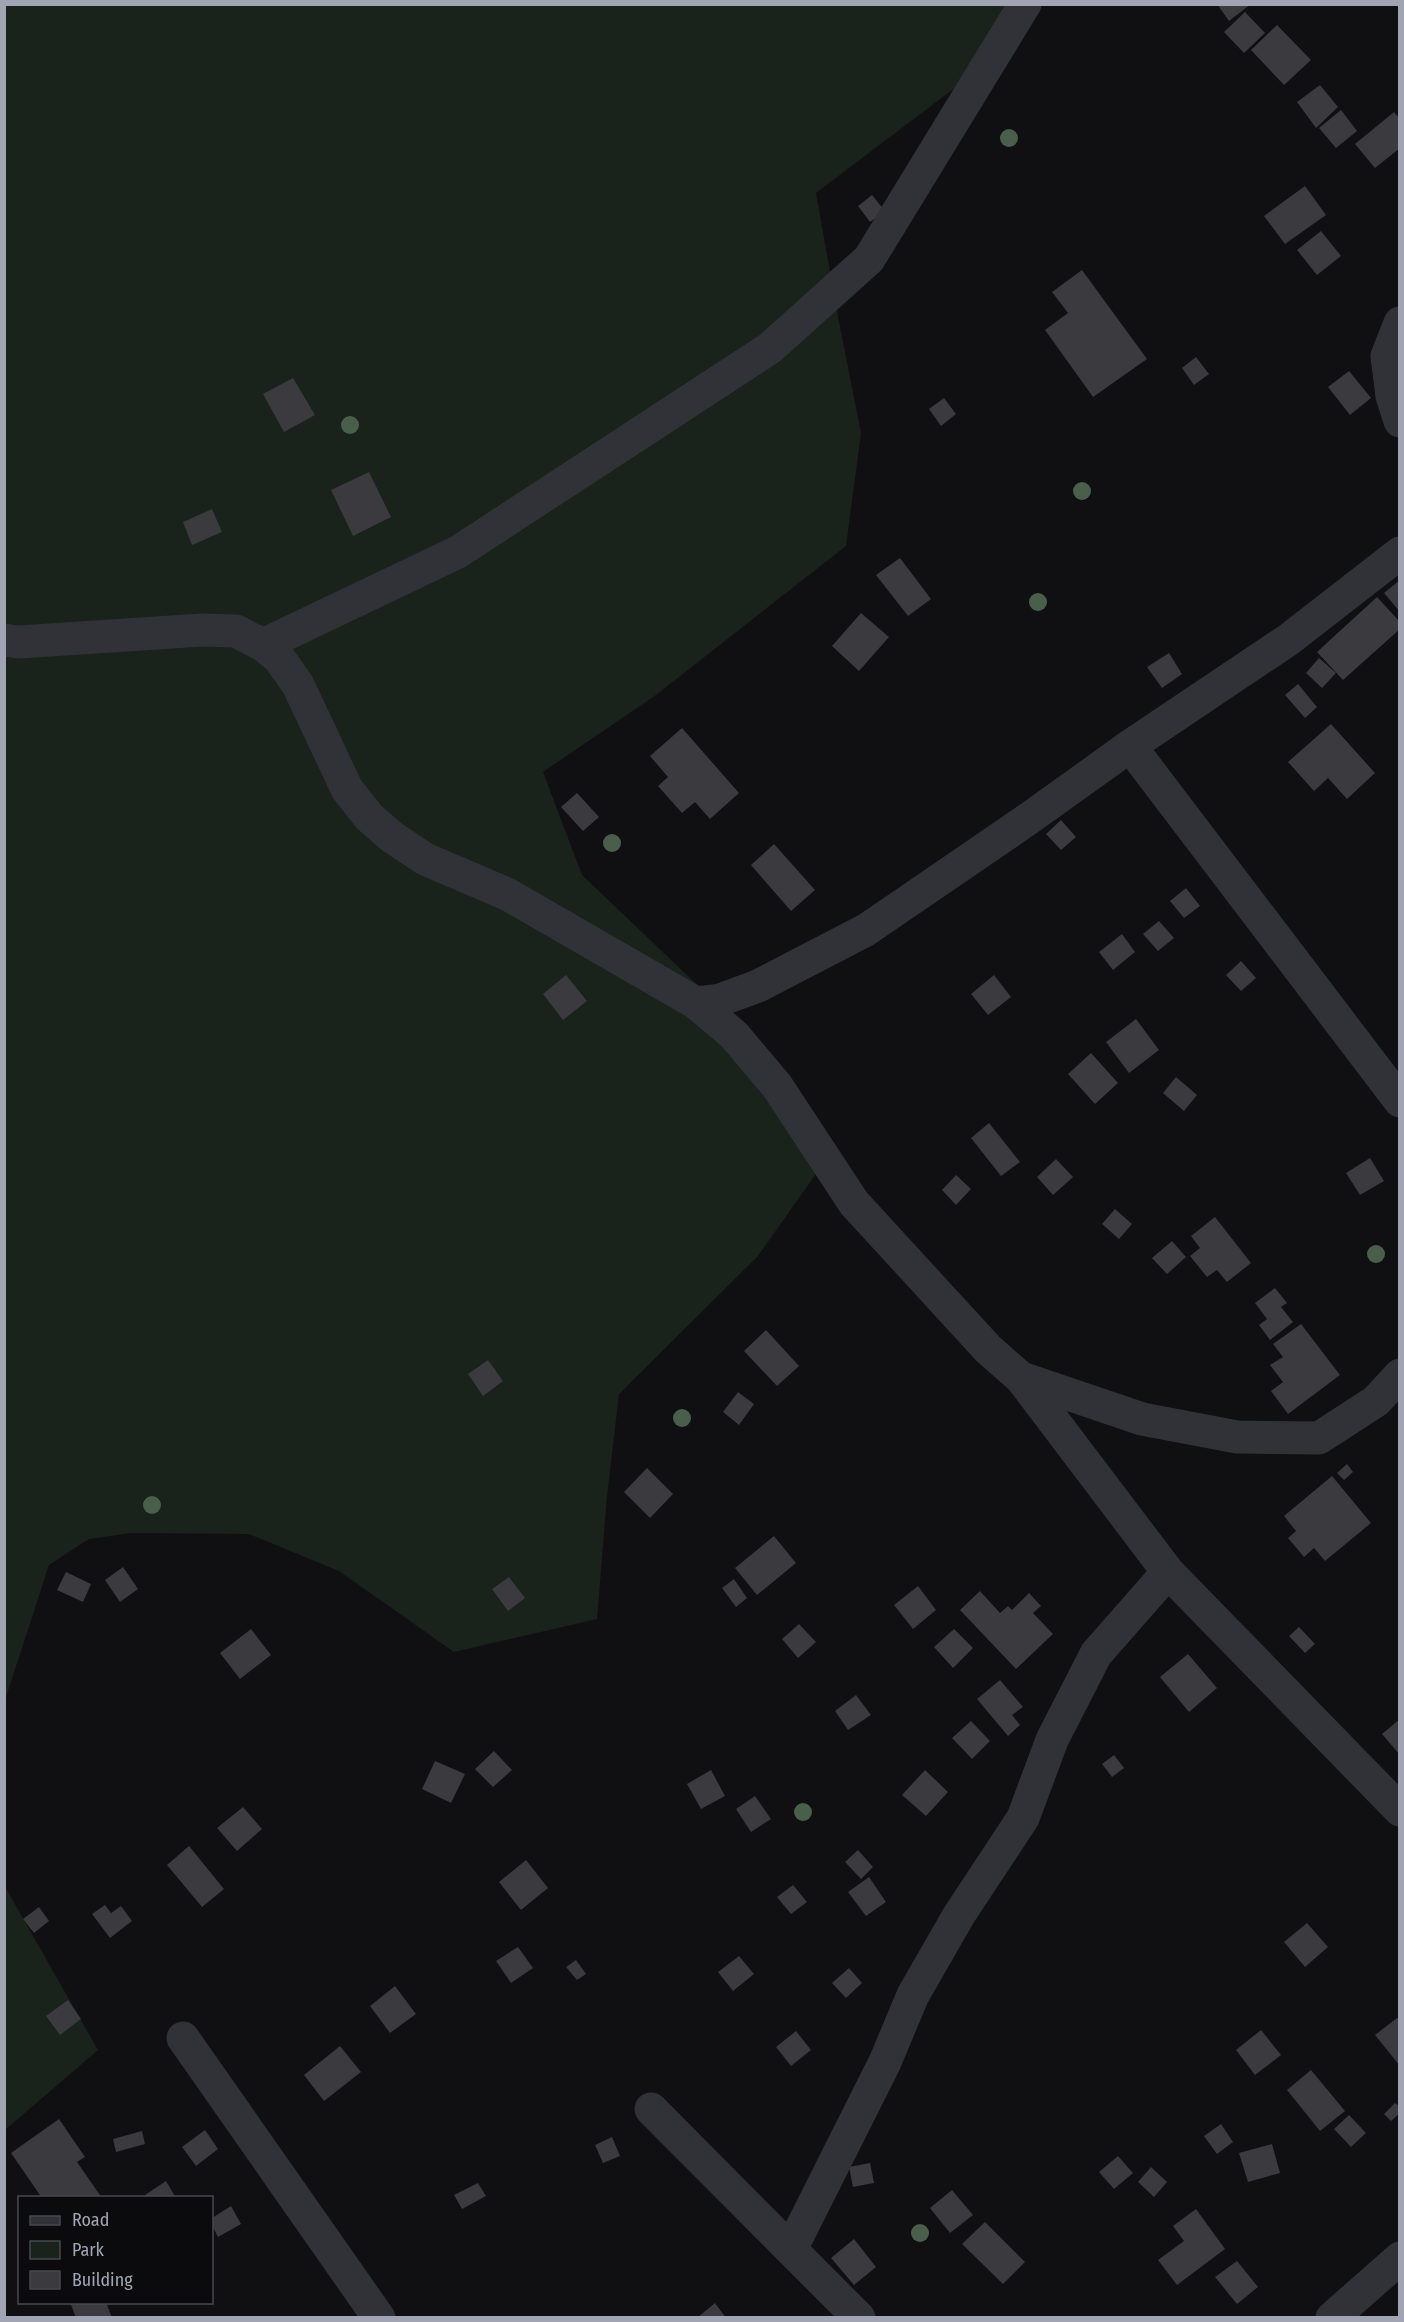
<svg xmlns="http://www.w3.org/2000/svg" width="1404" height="2322" font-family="'Fira Sans Condensed',sans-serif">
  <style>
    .green { fill: #1a221c }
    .building { fill: #3a3a3f }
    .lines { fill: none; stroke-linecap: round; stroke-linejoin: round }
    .street { stroke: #313237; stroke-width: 33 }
    .tree { fill: #495f4c }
  </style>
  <rect width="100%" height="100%" fill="#101012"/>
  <path class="green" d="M5,5h1019l-31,54 -177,134 23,129 22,111 -15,113 -190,149 -113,77 39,103 169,161 84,111 -77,109 -139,138 -12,102 -10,123 -143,33 -115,-81 -90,-37 -118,-1 -42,6 -40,26 -44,135z
    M4,1885l94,165 -93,80h-1z"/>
  <path class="building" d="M1217,4h34l-22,17z
    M1245,12l20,21 -21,20 -20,-21z
    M1277,25l34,35 -27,25 -33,-35z
    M1320,85l18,22 -22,21 -19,-26z
    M1341,110l16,21 -21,17 -17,-20z
    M1394,112l6,7v29l-25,20 -20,-24z
    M1305,186l21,29 -41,29 -21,-28z
    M872,195l13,16 -15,11 -12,-16z
    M1321,231l20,25 -24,19 -20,-25z
    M1082,270l65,89 -54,38 -48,-67 23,-17 -16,-21z
    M1196,357l13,17 -15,11 -12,-17z
    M1349,371l22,27 -21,17 -22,-28z
    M293,378l22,37 -31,17 -21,-38z
    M944,398l12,16 -15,12 -12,-17z
    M369,472l22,45 -38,19 -22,-46z
    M212,509l10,23 -30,13 -9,-23z
    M900,558l31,41 -23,17 -32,-41z
    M1400,580v32l-16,-19z
    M1377,597l23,25v7l-57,51 -26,-28z
    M861,613l28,24 -30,34 -27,-25z
    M1169,653l13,21 -20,14 -15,-21z
    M1319,658l17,15 -14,15 -16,-15z
    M1298,684l19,23 -12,11 -20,-23z
    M1331,724l44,49 -28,26 -19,-21 -14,13 -26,-29z
    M682,728l57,65 -29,26 -15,-17 -13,11 -24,-27 10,-9 -18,-21z
    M577,793l22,24 -16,14 -22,-24z
    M1061,820l15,17 -15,13 -15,-16z
    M774,844l41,46 -24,21 -40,-46z
    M1186,888l14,18 -16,12 -14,-17z
    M1159,921l15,17 -16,13 -15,-17z
    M1122,934l13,18 -22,18 -14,-18z
    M1241,961l15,17 -15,13 -15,-16z
    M566,975l21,26 -24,19 -20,-26z
    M994,975l17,22 -23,18 -17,-21z
    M1136,1019l23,31 -30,23 -23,-31z
    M1091,1053l27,30 -23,21 -27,-30z
    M1176,1077l21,18 -13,16 -21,-18z
    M989,1123l31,39 -19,14 -30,-38z
    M1370,1158l14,23 -24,14 -14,-22z
    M1056,1159l17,18 -20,18 -16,-18z
    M956,1175l15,14 -15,16 -14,-15z
    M1115,1209l17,15 -13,15 -17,-15z
    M1215,1217l36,46 -24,19 -10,-12 -10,7 -17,-21 10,-8 -9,-12z
    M1172,1241l14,16 -19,17 -15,-16z
    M1275,1288l12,15 -6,4 12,15 -23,18 -11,-15 8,-6 -12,-16z
    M1301,1324l39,51 -52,39 -17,-23 12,-9 -13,-17 13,-8 -10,-13z
    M766,1330l33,36 -22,20 -33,-35z
    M488,1360l15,21 -20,15 -15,-22z
    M738,1392l16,12 -15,21 -16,-13z
    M1347,1464l6,8 -9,8 -7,-7z
    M647,1468l26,26 -23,24 -26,-26z
    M1332,1476l39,47 -46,38 -11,-13 -10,9 -16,-19 8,-7 -12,-15z
    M774,1536l22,27 -39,32 -22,-27z
    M123,1567l15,22 -18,13 -15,-22z
    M66,1572l25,12 -8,18 -26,-12z
    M509,1577l16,21 -17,13 -16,-22z
    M734,1579l13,19 -11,9 -14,-19z
    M918,1586l18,24 -23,19 -19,-24z
    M980,1591l20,22 8,-7 4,4 17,-17 12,13 -8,7 20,21 -37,35 -56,-59z
    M799,1624l17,18 -18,16 -16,-19z
    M1299,1627l16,17 -10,9 -16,-17z
    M251,1629l20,26 -31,24 -20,-26z
    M954,1629l19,19 -20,20 -19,-21z
    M1188,1654l29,34 -28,24 -29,-35z
    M1000,1680l23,27 -11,8 8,10 -12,11 -31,-37z
    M856,1695l15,20 -23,15 -13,-19z
    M1400,1719v36l-18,-21z
    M971,1721l19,20 -18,18 -20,-21z
    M494,1751l18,19 -19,17 -18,-18z
    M1114,1755l10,13 -12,9 -10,-13z
    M435,1761l30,13 -14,29 -29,-14z
    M711,1770l14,26 -24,13 -14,-25z
    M925,1770l23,22 -22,24 -24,-21z
    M755,1796l16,23 -20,13 -15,-23z
    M243,1807l19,22 -25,22 -20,-23z
    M189,1846l35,43 -22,18 -35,-42z
    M858,1850l15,17 -12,12 -16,-17z
    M526,1860l22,28 -27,22 -22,-28z
    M869,1877l17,25 -20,14 -18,-24z
    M793,1885l14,17 -16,12 -14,-17z
    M105,1905l6,8 10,-7 11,15 -22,17 -18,-24z
    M39,1907l10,14 -15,12 -11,-14z
    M1307,1923l21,24 -23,20 -21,-25z
    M518,1947l15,21 -22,15 -15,-22z
    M739,1956l15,18 -21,17 -15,-19z
    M576,1960l10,14 -9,6 -11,-13z
    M849,1968l13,15 -16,15 -14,-15z
    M395,1986l21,28 -26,19 -20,-27z
    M68,2000l13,19 -21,16 -14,-19z
    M1397,2018l3,2v46l-25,-31z
    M1261,2030l20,25 -26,20 -19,-25z
    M796,2031l15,19 -20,16 -15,-19z
    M340,2046l21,26 -37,29 -20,-26z
    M1311,2070l34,41 -25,20 -33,-41z
    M1395,2103l5,4v6l-9,8 -7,-7z
    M1349,2115l17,18 -15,14 -17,-18z
    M59,2119l26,38 -8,5 25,36h-60l-31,-45z
    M1221,2124l12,18 -16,12 -13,-18z
    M205,2130l13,19 -22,17 -14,-19z
    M142,2131l3,13 -29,8 -3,-13z
    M612,2137l8,19 -17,7 -8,-18z
    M1272,2144l8,29 -32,9 -9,-29z
    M1118,2156l15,17 -19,16 -15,-17z
    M870,2163l4,20 -21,4 -4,-20z
    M1151,2167l16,15 -13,15 -16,-15z
    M166,2181l10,17h-29l-2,-3z
    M478,2183l8,13 -24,13 -8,-14z
    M952,2190l21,25 -23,18 -20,-25z
    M231,2206l10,18 -23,13 -6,-12v-7z
    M1196,2209l29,40 -48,36 -19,-25 26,-19 -11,-15z
    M985,2222l40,40 -22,22 -41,-40z
    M854,2239l22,28 -22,18 -23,-27z
    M1237,2261l21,26 -21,17 -22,-27z
    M70,2302h36l6,16h-36z
    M715,2303l11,15h-29z"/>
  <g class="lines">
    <path class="street" d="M1400,323l-13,33 5,40 8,25
      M4,640l15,2 183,-12 34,1 27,14 16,13 19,27 49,104 22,28 23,20 33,22 82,35 189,109 38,32 43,51 77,117 134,146 33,29 147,194 232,238
      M263,645l195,-93 312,-204 99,-89 156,-255
      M1130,746l270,355
      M696,1003l24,-3 38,-14 108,-56 165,-113 99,-71 158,-106 112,-87
      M1021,1378l121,41 95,18 82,1 57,-37 24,-26
      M183,2038l196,280
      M651,2109l208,209
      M791,2249l94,-187 28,-67 46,-80 64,-97 29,-78 44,-86 72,-82
      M1332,2318l68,-60"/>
  </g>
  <g class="tree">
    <circle cx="1009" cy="138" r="9"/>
    <circle cx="350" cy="425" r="9"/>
    <circle cx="1082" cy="491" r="9"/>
    <circle cx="1038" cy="602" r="9"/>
    <circle cx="612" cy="843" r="9"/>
    <circle cx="1376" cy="1254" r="9"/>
    <circle cx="682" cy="1418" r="9"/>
    <circle cx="152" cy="1505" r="9"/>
    <circle cx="803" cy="1812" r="9"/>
    <circle cx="920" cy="2233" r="9"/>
  </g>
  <rect width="1404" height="2322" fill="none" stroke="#a1a5b3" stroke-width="12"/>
  <rect x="18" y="2196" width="195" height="108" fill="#0b0b0d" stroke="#47494f" stroke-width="1.5"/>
  <rect x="30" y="2216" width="30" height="9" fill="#313237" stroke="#47494f" stroke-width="1.5"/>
  <text x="72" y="2226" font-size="18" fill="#a1a5b3">Road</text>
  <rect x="30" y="2241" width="30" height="18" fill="#1a221c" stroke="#47494f" stroke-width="1.5"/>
  <text x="72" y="2256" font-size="18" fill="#a1a5b3">Park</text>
  <rect x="30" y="2271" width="30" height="18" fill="#3a3a3f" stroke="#47494f" stroke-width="1.5"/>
  <text x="72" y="2286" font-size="18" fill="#a1a5b3">Building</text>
</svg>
